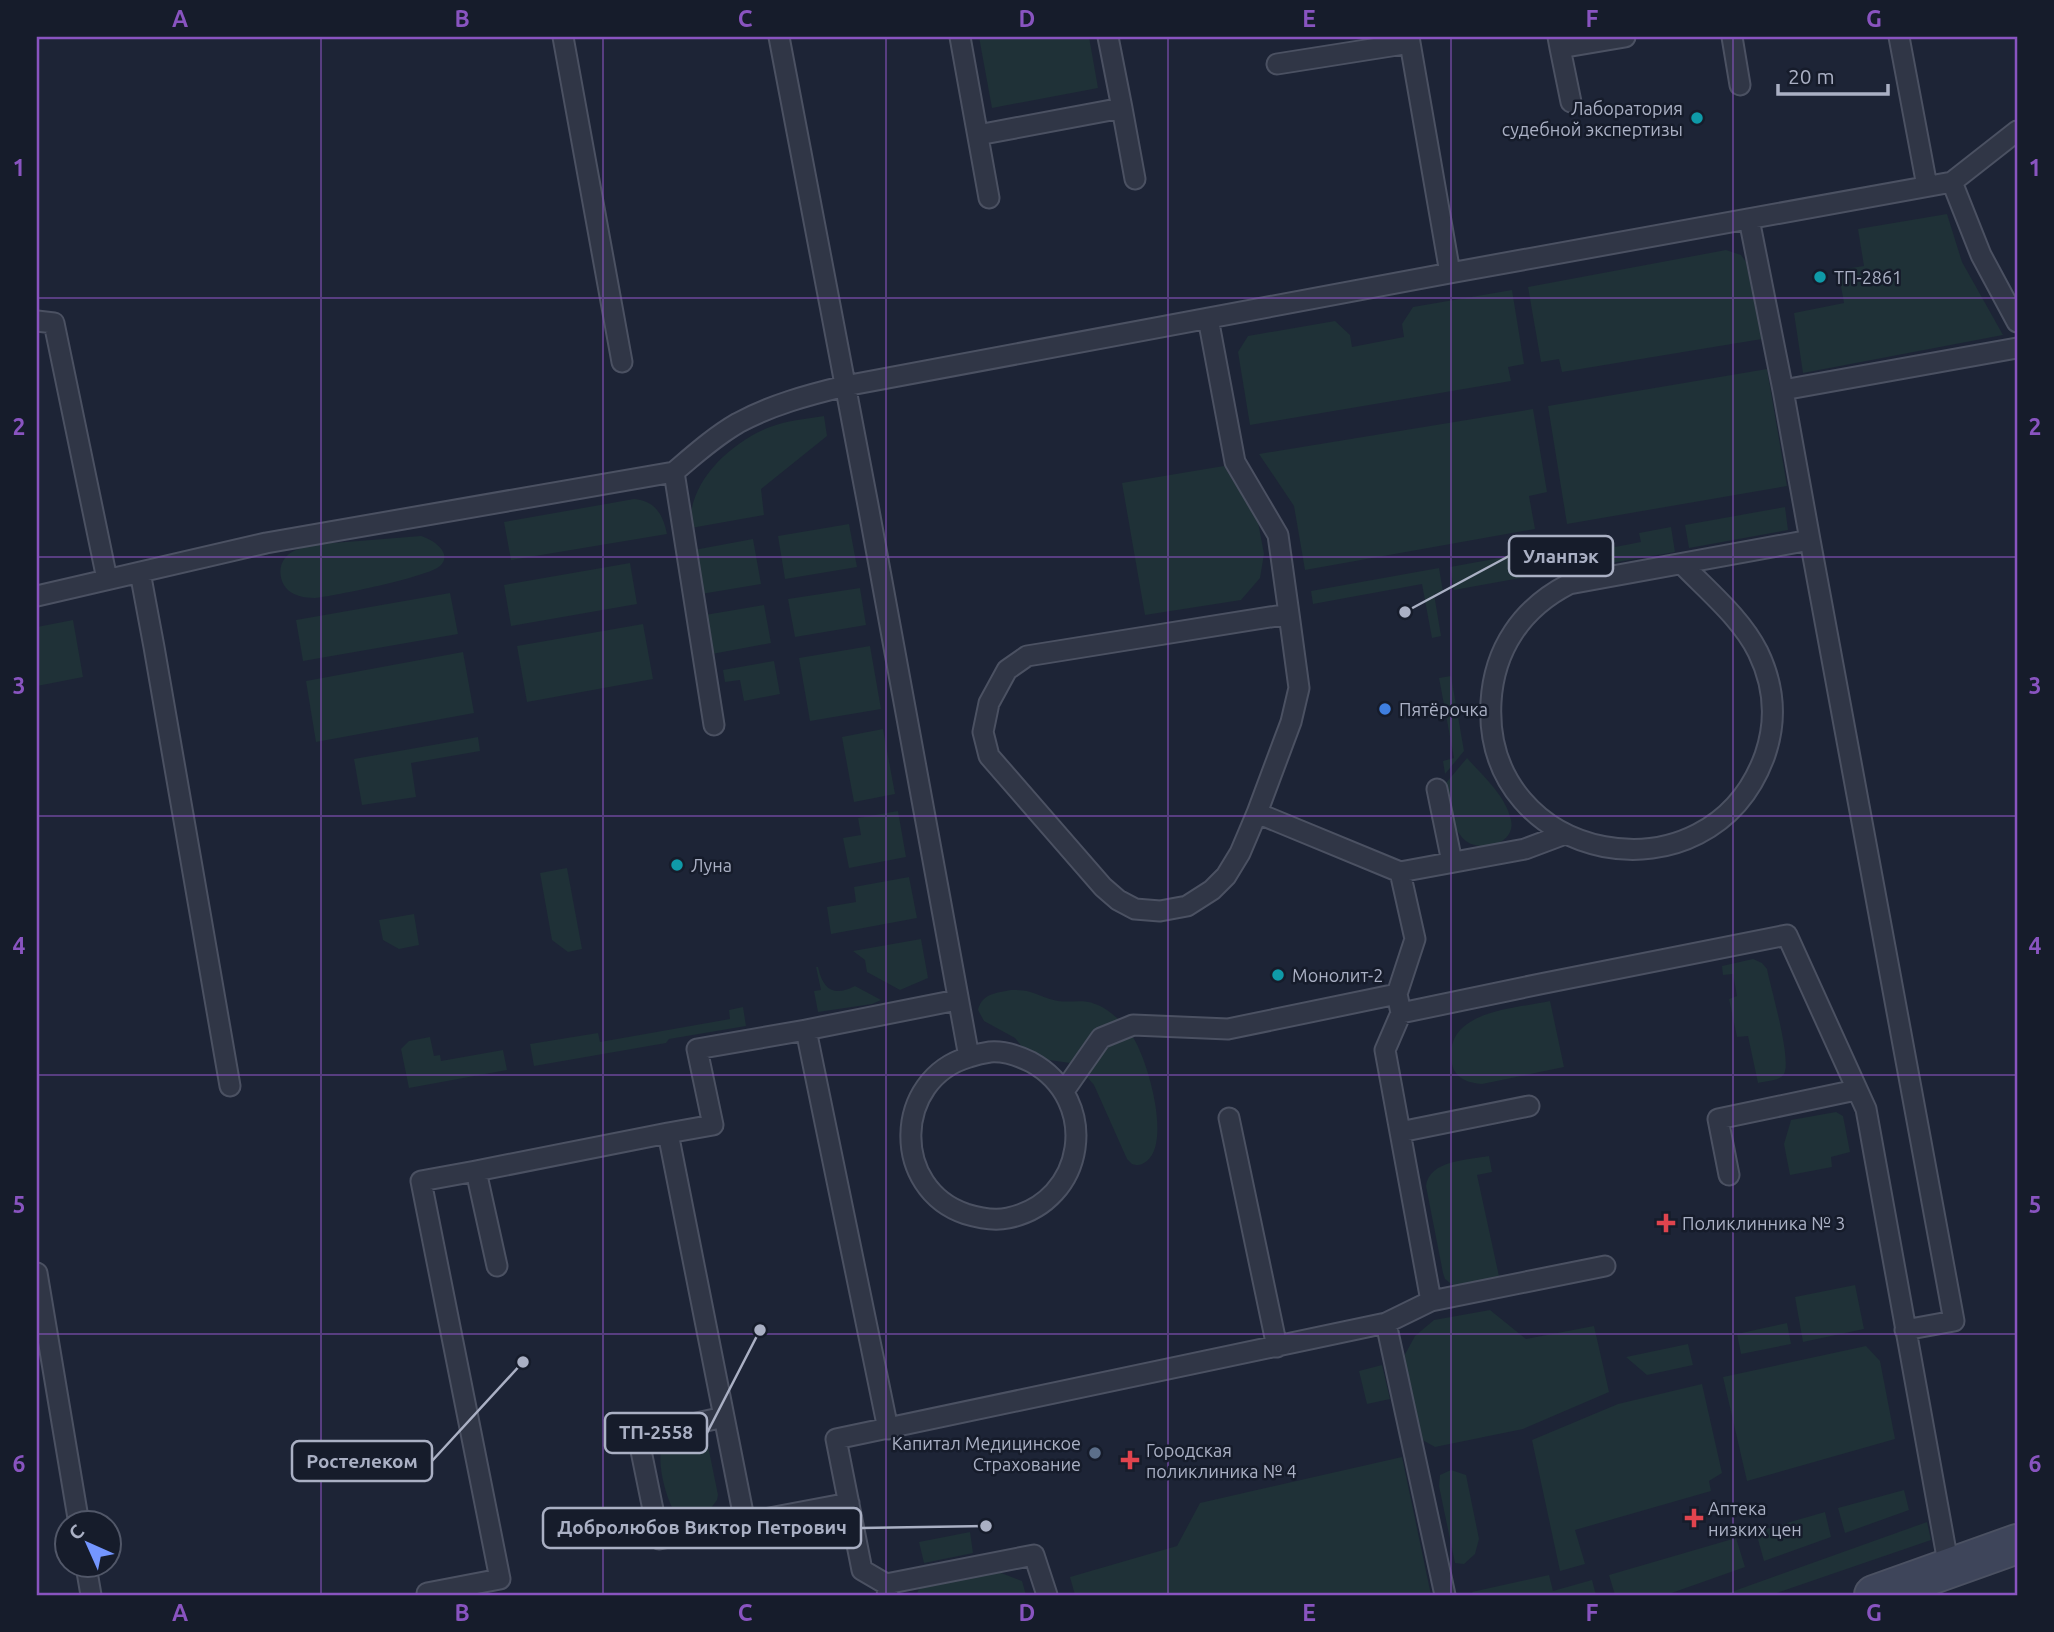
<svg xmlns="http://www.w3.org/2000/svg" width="2054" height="1632" font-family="Ubuntu,sans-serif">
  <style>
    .green { fill: #1f3137 }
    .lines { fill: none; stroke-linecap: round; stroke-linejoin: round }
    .lane-casing { stroke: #4b5162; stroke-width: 23 }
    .secondary-casing { stroke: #4b5162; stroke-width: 42 }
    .lane { stroke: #303646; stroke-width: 19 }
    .secondary { stroke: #3e455a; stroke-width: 38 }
    .grid { fill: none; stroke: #8954c0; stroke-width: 2; stroke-opacity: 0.55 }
    .culture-dot { fill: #0f9aa8; stroke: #161c2b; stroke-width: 2.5 }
    .shop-dot { fill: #3f7fe0; stroke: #161c2b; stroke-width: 2.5 }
    .health-dot { fill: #e0444e; stroke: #161c2b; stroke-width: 2.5 }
    .service-dot { fill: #5c6f8a; stroke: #161c2b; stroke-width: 2.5 }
    .labels { text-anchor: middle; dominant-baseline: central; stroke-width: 5; stroke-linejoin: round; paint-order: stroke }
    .poi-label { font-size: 18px; fill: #aab0c4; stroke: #161c2b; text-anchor: start }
    .leader { fill: none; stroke: #aab0c4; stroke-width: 2.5 }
    .callout-dot { fill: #aab0c4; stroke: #161c2b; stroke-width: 2.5 }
    .callout { fill: #161c2b; stroke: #aab0c4; stroke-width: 2.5 }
    .callout-label { font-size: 19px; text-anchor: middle; font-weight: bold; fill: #aab0c4 }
    .neatline { fill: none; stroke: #8954c0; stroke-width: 2.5 }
    .grid-label { font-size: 23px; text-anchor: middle; font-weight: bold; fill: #8954c0 }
  </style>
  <rect width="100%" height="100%" fill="#1d2436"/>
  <path class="green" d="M979,37h110l9,51 -106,20z
    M1947,214l15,48 41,73 -200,38 -9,-60 50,-10 -6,-33 26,-4 -6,-37z
    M1726,250l15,5 5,7 16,77 -200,33 -3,-13 -18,3 -13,-75z
    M1512,290l12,74 -16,3 3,14 -261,44 -12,-73 10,-16 87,-15 15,14 2,12 52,-10 -2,-13 11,-17z
    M1767,369l20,117 -220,38 -19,-118z
    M1533,409l14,83 -18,4 6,33 -230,41 -11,-64 -35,-52z
    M824,416l3,20 -66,53 3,26 -73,13c-5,-45 40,-86 79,-101 18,-7 37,-8 54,-11z
    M1224,466l34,56 6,32 -4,24 -19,22 -96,15 -23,-132z
    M634,499c21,2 29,15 33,35l-156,26 -7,-38z
    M1785,507l3,23 -99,18 -4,-23z
    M849,524l8,43 -72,12 -7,-43z
    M1671,527l4,25 -99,17 -5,-24 41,-7 3,9 26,-5 -2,-9z
    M421,536c11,3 33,17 19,30 -12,11 -106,30 -125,32 -7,0 -14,-1 -21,-4 -15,-7 -19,-29 -5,-40 5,-4 14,-7 20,-8 12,-3 25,-3 37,-4 25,-2 50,-4 75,-6z
    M753,539l8,45 -60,10 -7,-44z
    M1550,549l4,23 -100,18 -4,-23z
    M630,563l7,41 -126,22 -7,-41z
    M1439,568l4,24 -9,2 7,42 -9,2 -10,-54 -109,20 -2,-13z
    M860,588l6,37 -71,12 -7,-38z
    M450,593l8,41 -155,27 -7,-41z
    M764,605l7,38 -59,11 -7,-39z
    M73,620l10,57 -46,9v-59z
    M643,624l10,55 -126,23 -10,-56z
    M870,646l11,63 -71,12 -11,-63z
    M463,652l11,61 -158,29 -10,-61z
    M774,661l6,33 -36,7 -4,-21 -15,2 -2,-12z
    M1451,676l13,75 -19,23 -2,-13 11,-3 -15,-80z
    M883,729l12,65 -41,8 -12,-65z
    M478,737l2,14 -69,12 5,34 -54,8 -8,-46z
    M1467,758c16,18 39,38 44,62 6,26 -37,35 -50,16 -11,-14 -12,-36 -15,-53z
    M898,811l8,46 -57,11 -6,-30 18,-3 -3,-17z
    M567,868l15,81 -14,3 -16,-12 -12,-67z
    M909,877l8,41 -86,16 -4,-27 29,-5 -2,-15z
    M414,914l5,31 -20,4 -16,-9 -4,-20z
    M921,939l7,39 -28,12 -33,-18 -2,-12 -12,-9z
    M1753,959l9,4 5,6c4,20 25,91 17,105 -4,7 -19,7 -26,9l-10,-47 -11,1 -8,-38 8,-3 -4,-22 -10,1 -1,-9z
    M816,967h2c5,23 16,30 37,19l26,14 -9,4 -54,8 -4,-21 7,-1z
    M1011,990c23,-1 27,7 47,11 12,2 25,-2 37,3 15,5 31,21 39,35 14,23 37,102 13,122 -6,4 -8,5 -15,3l-5,-5 -33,-74 -11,-13 -13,-9 -35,-5 -11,-9 -9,-11 -31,-17 -6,-11c4,-17 19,-17 33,-20z
    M1550,1001l14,66 -82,17c-13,-1 -27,-5 -30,-20 -10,-54 63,-55 98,-63z
    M743,1007l3,19 -77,13 -3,4 -132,23 -4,-22 68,-11 2,9 130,-23 -1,-9z
    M430,1037l4,19 6,-1 1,6 62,-11 4,20 -98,18 -8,-39 8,-8z
    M1836,1112l7,4 7,36 -19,5 1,10 -42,8 -6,-31 7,-24z
    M1489,1156l3,16 -15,3 23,106 -45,6 -10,-8 -2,-6 -17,-87c3,-26 42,-26 63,-30z
    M1855,1285l9,44 -61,13 -8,-45z
    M1490,1310l36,29 68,-13 15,66 -86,37 -88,18 -16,-9 -16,-80 12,-22 19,-16z
    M1787,1323l4,21 -50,10 -4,-20z
    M1688,1344l5,21 -46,10 -21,-18z
    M1866,1346l14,15 15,78 -148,42 -24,-104z
    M1382,1365l8,34 -23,5 -8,-33z
    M1702,1384l20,89 -13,8 2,10 -136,39 10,34 -25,7 -28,-131 86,-36z
    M690,1437h6l12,9 10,49 -1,5 -6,8 -6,5 -18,4 -11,-4c-9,-9 -21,-55 -13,-66 7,-8 17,-8 27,-10z
    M1402,1457l29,138h-356l-5,-18 107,-31 23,-43z
    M1451,1470l15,5 13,64 -4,15 -11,10 -9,-1 -16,-77 1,-11z
    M1904,1490l5,20 -64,23 -7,-25z
    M1825,1512l6,25 -67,24 -8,-29z
    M1927,1522l4,18 -160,55h-48z
    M970,1532l3,21 -49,10 -5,-21z
    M1736,1538l9,29 -79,28h-51l-6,-20z
    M996,1571l26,10 4,14h-110l4,-8z
    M1549,1575l4,16 39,-11 4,15h-123l-1,-3z"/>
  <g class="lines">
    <g class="lane-casing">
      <path id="lane" d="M563,37l59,325
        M779,37l89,468 101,552c6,-2 14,-4 21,-5 13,-1 29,4 41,10 70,38 55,140 -23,156 -14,3 -29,0 -42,-4 -75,-25 -73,-135 3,-157
        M960,37l29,161
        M1409,37l41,236
        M1558,37l2,11 65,-11
        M1732,37l8,48
        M1899,37l28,149
        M1560,48l11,54
        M1277,64l133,-21
        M1122,108l13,71
        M978,135l144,-27 -14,-71
        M1952,182l29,73 36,67
        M1208,318l27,144 43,73 11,79 -262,42 -20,14 -18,33 -6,29 6,24 114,131 15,13 17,9 25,2 27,-5 25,-16 14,-14 14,-23 17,-40 34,-91 8,-34 -10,-74
        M37,321l17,2 53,256
        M1783,390l234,-42
        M674,472l40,253
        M1810,540l144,781 -49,9
        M1682,564c26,27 59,54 76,88 16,33 19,68 7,103 -55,153 -283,109 -274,-53 3,-53 31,-94 78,-118l241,-44 -27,-150 -34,-171
        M140,572l14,75 76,439
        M37,596l229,-53 408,-71c20,-17 40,-35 64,-49 33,-18 70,-28 107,-37l605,-113 502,-91 65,-51
        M1437,789l15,73
        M1257,813l143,59 125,-23 40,-15
        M1401,1013l139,-29 247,-49 79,174 83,459
        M1064,1091l37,-53 32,-13 95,4 169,-35
        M1229,1118l48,229
        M1400,1132l129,-26
        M668,1133l45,-8 -16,-76 109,-19
        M1729,1175l-11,-56 138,-29
        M497,1266l-21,-95 192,-38 77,390
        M37,1273l42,251
        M1431,1301l174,-35
        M1386,1323l59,272
        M724,1417l-86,19 21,103 190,-36
        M888,1429l-82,-399 151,-30
        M86,1566l5,29
        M886,1584l148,-29 13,40
        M427,1595v-2l73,-14 -79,-398 55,-10
        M888,1595l-2,-11 -24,-14 -26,-131 550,-116 45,-22 -46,-251 16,-37 -4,-19 18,-55 -15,-67"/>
    </g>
    <g class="secondary-casing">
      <path id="secondary" d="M1874,1595l143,-51"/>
    </g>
    <use href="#lane" class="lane"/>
    <use href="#secondary" class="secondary"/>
  </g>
  <path class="grid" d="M321,37v1558M603,37v1558M886,37v1558M1168,37v1558M1451,37v1558M1733,37v1558M37,298h1980M37,557h1980M37,816h1980M37,1075h1980M37,1334h1980"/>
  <g class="culture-dot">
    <circle cx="1697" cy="118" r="7"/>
    <circle cx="1820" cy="277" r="7"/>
    <circle cx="677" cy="865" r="7"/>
    <circle cx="1278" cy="975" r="7"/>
  </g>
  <circle class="shop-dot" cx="1385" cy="709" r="7"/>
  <g class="health-dot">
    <path d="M1662.5 1212.5h7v7h7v7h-7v7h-7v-7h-7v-7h7z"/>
    <path d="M1126.5 1449.5h7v7h7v7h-7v7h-7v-7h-7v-7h7z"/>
    <path d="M1690.5 1507.5h7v7h7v7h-7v7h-7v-7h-7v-7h7z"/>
  </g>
  <circle class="service-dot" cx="1095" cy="1453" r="7"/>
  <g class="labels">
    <g class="poi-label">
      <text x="1683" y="108" text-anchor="end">Лаборатория<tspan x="1683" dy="21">судебной экспертизы</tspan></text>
      <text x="1834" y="277">ТП-2861</text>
      <text x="1399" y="709">Пятёрочка</text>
      <text x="691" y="865">Луна</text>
      <text x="1292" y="975">Монолит-2</text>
      <text x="1682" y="1223">Поликлинника № 3</text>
      <text x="1081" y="1443" text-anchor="end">Капитал Медицинское<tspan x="1081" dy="21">Страхование</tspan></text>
      <text x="1146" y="1450">Городская<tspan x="1146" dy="21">поликлиника № 4</tspan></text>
      <text x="1708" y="1508">Аптека<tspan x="1708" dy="21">низких цен</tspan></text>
    </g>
  </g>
  <path class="leader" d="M1405 612L1509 556M760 1330L707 1433M523 1362L432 1461M986 1526L861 1528"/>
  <g class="callout-dot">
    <circle cx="1405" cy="612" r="7"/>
    <circle cx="760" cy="1330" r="7"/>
    <circle cx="523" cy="1362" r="7"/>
    <circle cx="986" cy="1526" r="7"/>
  </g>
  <g class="callout">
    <rect x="1509" y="536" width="104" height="40" rx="7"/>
    <rect x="605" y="1413" width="102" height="40" rx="7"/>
    <rect x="292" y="1441" width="140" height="40" rx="7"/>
    <rect x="543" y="1508" width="318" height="40" rx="7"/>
  </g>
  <g class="callout-label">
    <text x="1561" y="563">Уланпэк</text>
    <text x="656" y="1439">ТП-2558</text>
    <text x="362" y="1468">Ростелеком</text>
    <text x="702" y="1534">Добролюбов Виктор Петрович</text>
  </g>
  <rect width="2054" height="1632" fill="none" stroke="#161c2b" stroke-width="77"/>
  <g transform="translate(88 1544) rotate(315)"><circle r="33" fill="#161c2b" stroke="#515768" stroke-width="2"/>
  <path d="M0-5L12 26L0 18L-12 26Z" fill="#7496ff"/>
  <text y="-10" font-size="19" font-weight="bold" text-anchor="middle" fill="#aab0c4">С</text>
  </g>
  <path d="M1778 84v10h110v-10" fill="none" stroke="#aab0c4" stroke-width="3.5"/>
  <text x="1788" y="84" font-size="21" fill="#aab0c4" stroke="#161c2b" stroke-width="5" paint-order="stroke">20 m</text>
  <rect x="38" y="38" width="1978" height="1556" class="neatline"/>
  <g class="grid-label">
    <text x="180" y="27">A</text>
    <text x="462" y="27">B</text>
    <text x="745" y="27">C</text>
    <text x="1027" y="27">D</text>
    <text x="1309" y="27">E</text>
    <text x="1592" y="27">F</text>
    <text x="1874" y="27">G</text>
    <text x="19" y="176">1</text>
    <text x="2035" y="176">1</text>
    <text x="19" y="435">2</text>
    <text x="2035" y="435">2</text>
    <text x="19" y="694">3</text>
    <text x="2035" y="694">3</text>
    <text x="19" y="954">4</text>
    <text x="2035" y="954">4</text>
    <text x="19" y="1213">5</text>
    <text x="2035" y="1213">5</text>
    <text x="19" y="1472">6</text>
    <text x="2035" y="1472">6</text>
    <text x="180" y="1621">A</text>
    <text x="462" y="1621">B</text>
    <text x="745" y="1621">C</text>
    <text x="1027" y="1621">D</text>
    <text x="1309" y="1621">E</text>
    <text x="1592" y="1621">F</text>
    <text x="1874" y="1621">G</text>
  </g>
</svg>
